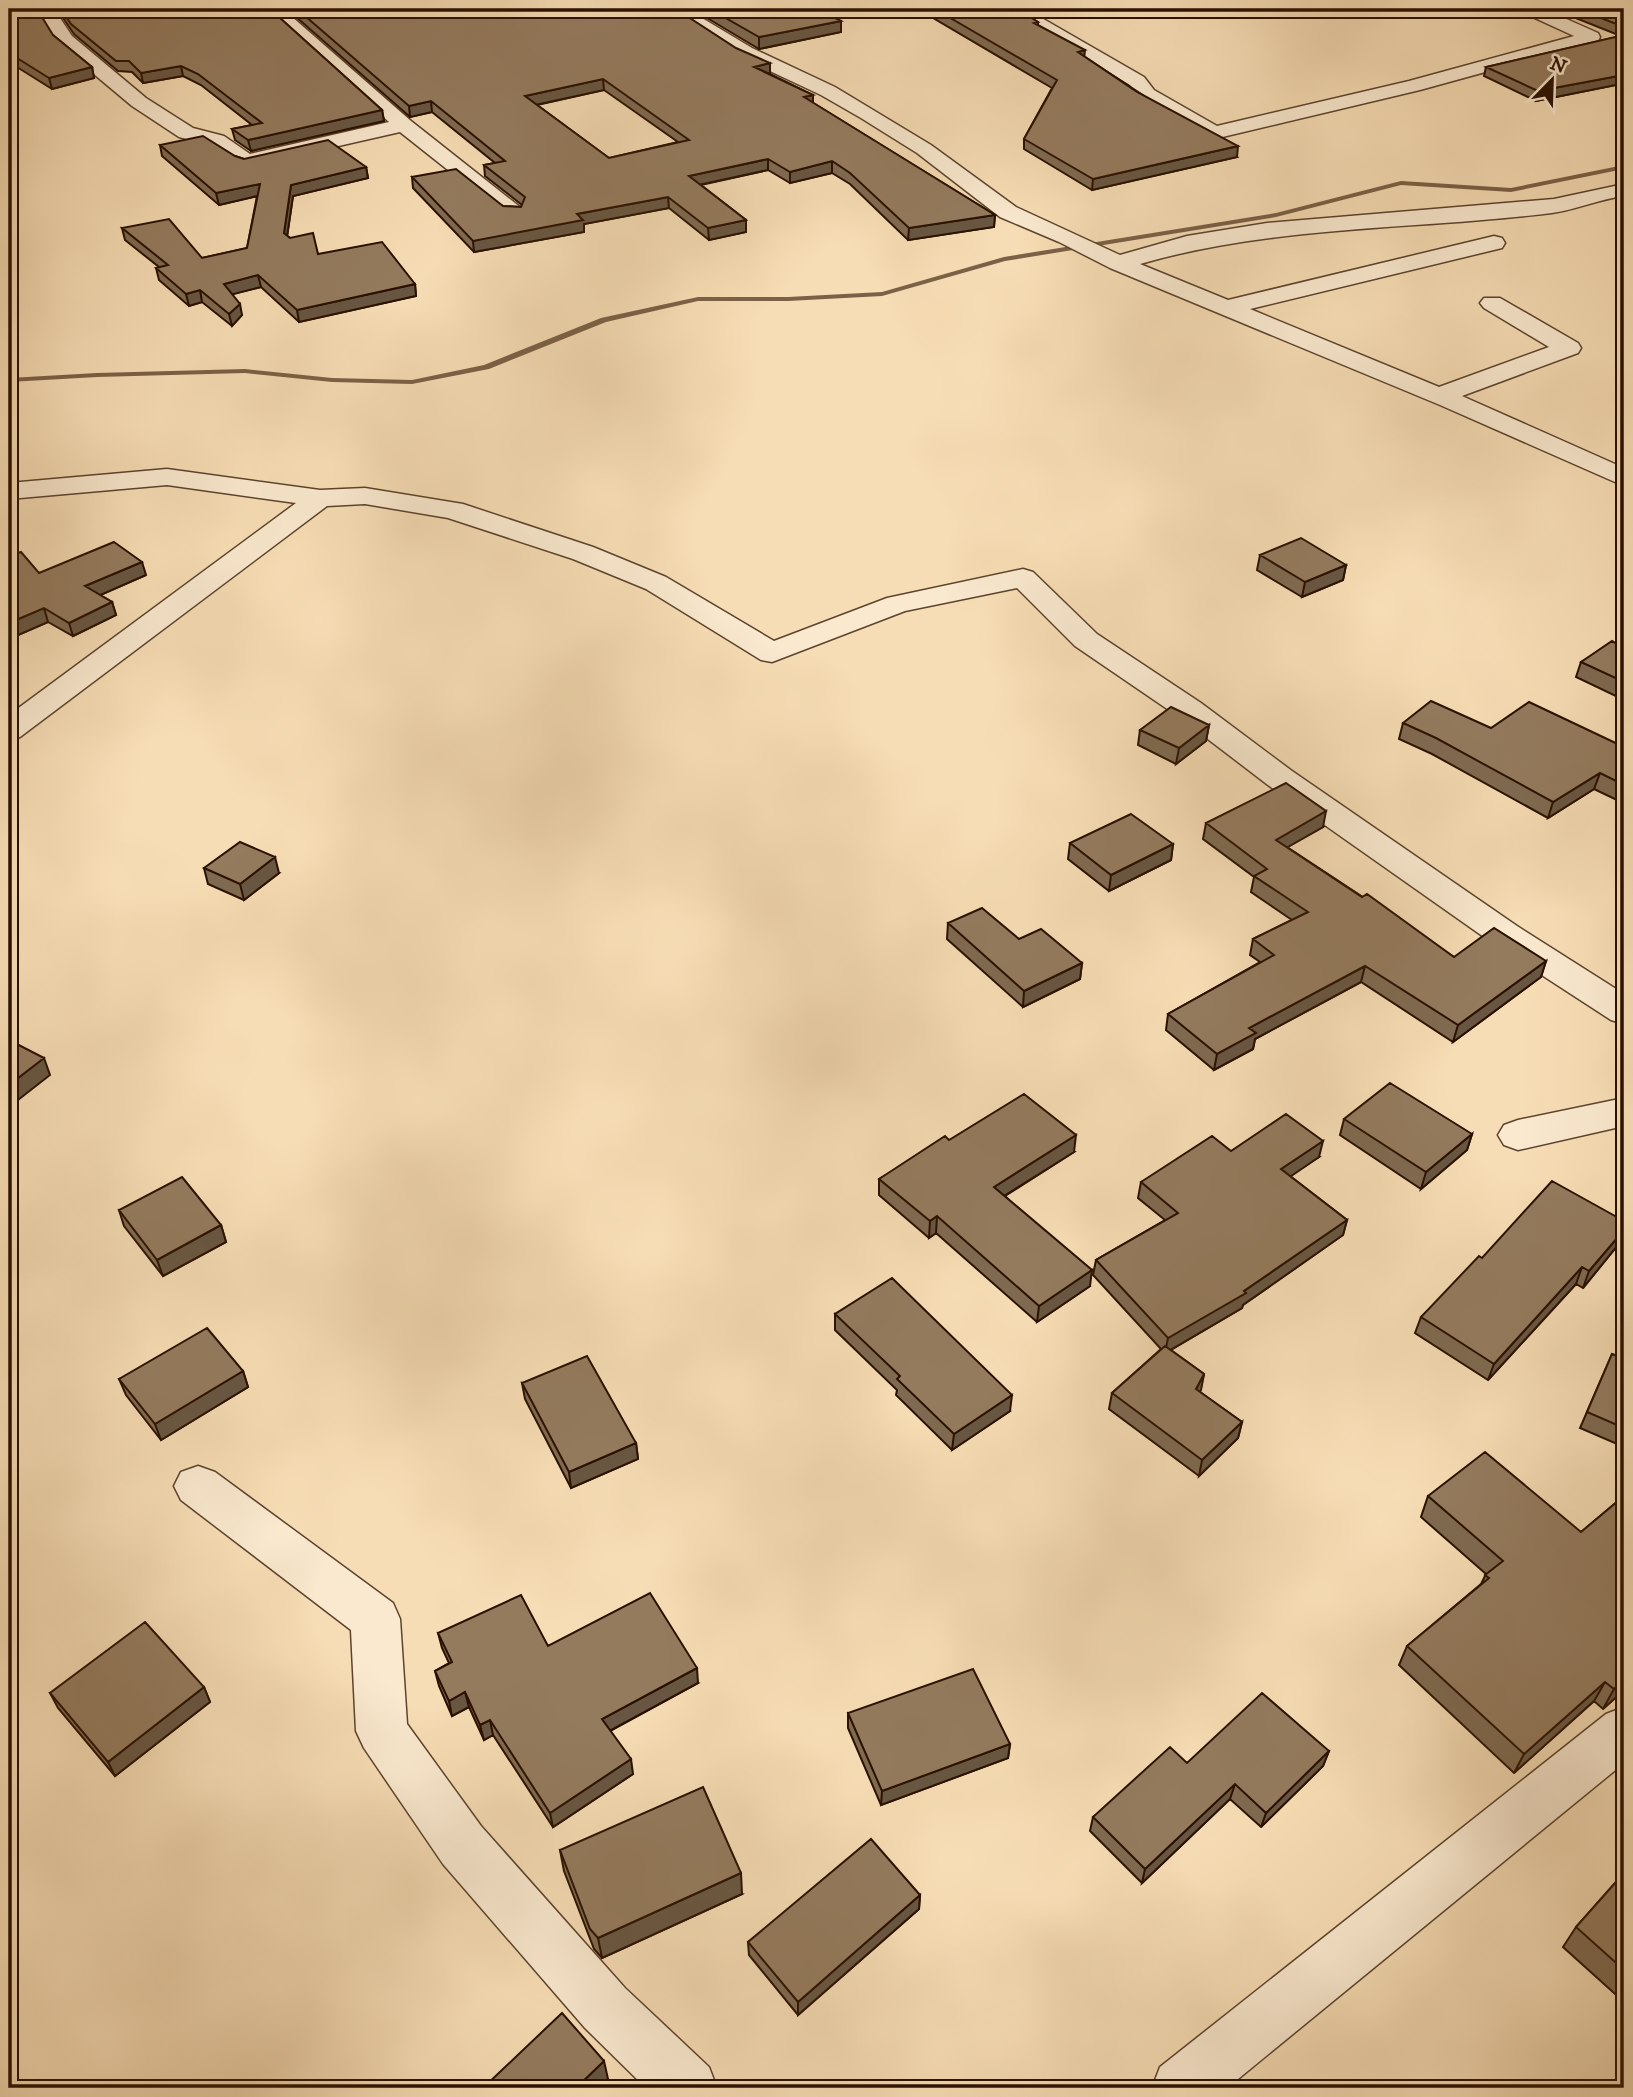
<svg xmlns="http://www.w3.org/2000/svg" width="1633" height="2097" font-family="'IM FELL DW Pica',serif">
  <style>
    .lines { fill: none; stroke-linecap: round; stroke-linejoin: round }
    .stream { fill: #7b6147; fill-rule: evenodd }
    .street-casing { stroke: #5c432d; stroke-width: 3 }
    .street { fill: #fae9cf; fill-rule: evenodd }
    .wall { fill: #7f6a51; stroke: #291000; stroke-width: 2; fill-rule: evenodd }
    .shaded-wall { fill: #685642; stroke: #291000; stroke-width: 2 }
    .building { fill: #947b5e; stroke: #291000; stroke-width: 2; fill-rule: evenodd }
  </style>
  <rect width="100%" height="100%" fill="#f7ddb5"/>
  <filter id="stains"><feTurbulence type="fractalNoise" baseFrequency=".00286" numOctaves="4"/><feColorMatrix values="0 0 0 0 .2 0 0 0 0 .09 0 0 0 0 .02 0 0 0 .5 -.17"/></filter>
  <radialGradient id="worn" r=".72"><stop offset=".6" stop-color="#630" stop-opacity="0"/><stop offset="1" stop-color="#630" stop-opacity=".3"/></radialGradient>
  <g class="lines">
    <path class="stream" d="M1624,165v4l-113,23 -110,-7 -125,32 -271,44 -123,35 -94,5h-90l-92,21 -117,47 -77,15 -80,-2 -87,-9 -148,4 -88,5v-4l88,-5 148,-4 87,9 80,2 72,-15 117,-47 97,-21h90l94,-5 122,-35 272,-44 125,-32 110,7z"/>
    <g class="street-casing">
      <path id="street" d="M36,9h18l18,27 74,62 47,30 31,8 26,18 139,-32 -125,-113h19l128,112 114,90 -3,5h-16l-106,-84 -154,35 -7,-2 -29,-20 -31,-8 -47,-31 -74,-62z
        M666,9h21l65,39 83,39 96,58 85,62 104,48 67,-19 80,-13 287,-24 70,-15v12c-25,3 -48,14 -72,17 -138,17 -278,12 -412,51l88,36 266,-64 8,2 3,5 -3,5 -252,61 189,78 110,-40 -65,-39 -4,-5 4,-5h16l78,45 3,5 -3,5 -116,43 162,72v18l-184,-81 -330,-137 -51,-26 -59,-25 -83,-64 -56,-35 -40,-23 -83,-39z
        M1005,9h21l118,68 10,13 63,36 192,-45 165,-45 -50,-23 -3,-4h23l54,24 2,4 -2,4 -178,49 -206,49 -74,-41 -10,-13z
        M167,469l153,21 45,-2 98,16 130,43 73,30 108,64 113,-43 136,-29 10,3 64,62 104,69 91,68 225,155 107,68v30l-13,-4 -120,-78 -223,-157 -89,-68 -104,-71 -58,-58 -112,23 -133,51 -11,-2 -115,-71 -73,-30 -125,-41 -83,-14 -38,2 -307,231 -11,3v-25l287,-212 -129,-18 -158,14v-16z
        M1624,1098v28l-106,24 -14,-5 -6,-10 6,-10 14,-5z
        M198,1466l17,6 178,131 7,16 7,105 74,102 144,162 84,79 8,21h-71l-61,-60 -142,-164 -79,-116 -8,-17 -5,-101 -170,-130 -7,-14 7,-14z
        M1624,1707v56l-397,325h-75l8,-21 446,-353z"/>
    </g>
    <use href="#street" class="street"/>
  </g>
  <path class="wall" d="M9,9l44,26 39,32 2,11 -42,11 -43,-27z
    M57,9h213l112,101 2,11 -133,30 -16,-11 -3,-11 20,-4 -51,-40 -18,-9 -40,7 -11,-11 -14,-1 -44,-37z
    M287,9h365l118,65 43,21v8l182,112 -1,12 -86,13 -58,-56 -18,-11 -42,10 -22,-13 -67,15 45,35v12l-37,8 -40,-32 -85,16v8l-110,20 -61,-64 -1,-11 91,29 18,1 1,-2 -37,-29 -1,-11 11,-2 -63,-51 -22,5zM604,90l74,52 -69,16 -72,-53z
    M701,9h116l24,12v11l-82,17 -57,-34z
    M924,9h93l21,13v3l47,32 152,100 -145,33 -68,-41v-10l28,-51 -129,-76z
    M1553,9h71v80l-8,-4 -80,16 -52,-25 2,-9 135,-31z
    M160,145l75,11 9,3 122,8 2,11 -75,18 -6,40 31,18 97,30 1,12 -117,26 -38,-35 -29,7 10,21 -10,11 -30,-24 -13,4 -30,-26 -3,-12 3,-1 -34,-27 -3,-12 80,30 45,-10 10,-52 -38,9 -57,-49z
    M1260,555l86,10 -3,15 -41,17 -45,-27z
    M9,556l30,17 107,2 -46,20 12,7 4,13 -43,21 -25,-14 -39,17z
    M1624,639v61l-48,-23 5,-15z
    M1403,723l88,5 133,19v54l-1,2 -29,-14 -46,29 -116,-64 -33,-15z
    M1209,725l-3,16 -30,23 -38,-19 2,-15z
    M1206,823l117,4 -36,20 167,110 92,4 -5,16 -88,65 -92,-60 -106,57 -2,10 -39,21 -48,-40 2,-16 92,-52 -10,-7 3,-16 39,-19 -41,-28 3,-15 -51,-38z
    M1070,843l103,1 -2,16 -62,31 -41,-32z
    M204,868l75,5 -35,27 -36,-16z
    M948,923l71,16 63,24 -2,16 -57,28 -76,-68z
    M1344,1119l128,15 -5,16 -46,39 -81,-54z
    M949,1140l125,12 -69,44 85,90 -53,36 -101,-89 -7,5 -50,-43v-16z
    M1231,1151l88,6 -29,19 57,44 -4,15 -100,70 -1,3 -71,42 33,24 -4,18 42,30 -4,16 -39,38 -90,-67 3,-16 49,-44 -68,-74 3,-15 69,-40 -27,-22 3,-16z
    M119,1210l102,15 5,17 -63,34 -39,-50z
    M1622,1240l-39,48 -7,-4 -88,96 -73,-47 6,-16 61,-59z
    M835,1314l175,97 -58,39 -56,-55 1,-5 -62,-60z
    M1612,1354l12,5v88l-44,-19z
    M243,1371l5,16 -87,53 -35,-45 -7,-16z
    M522,1383l114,60 2,16 -67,29 -46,-89z
    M1428,1496l153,36 43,-36v194l-21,19 -9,-8 -80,72 -115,-108 8,-19 74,-62 5,-10 -65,-57z
    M438,1633l110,13 150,37 -88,48 23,43 -80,53 -60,-92 -9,5 -15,-33 -17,9 -13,-30 -4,-15 14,-8 -7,-15z
    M204,1687l6,15 -95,74 -57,-68 -8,-15z
    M848,1713l162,31 -2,14 -127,47 -33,-77z
    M1329,1751l-6,15 -62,61 -31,-28 -88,84 -52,-52 3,-14 94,-54z
    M560,1850l182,44 -140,64 -8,-9 -30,-78z
    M1624,1873v129l-61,-55 13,-20z
    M920,1895l-1,14 -121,106 -49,-60 -1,-13z"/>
  <path class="shaded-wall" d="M841,21v11l-82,17v-12z
    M1085,50l-1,10 -6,-8z
    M770,63v11l-16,-7z
    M181,66l2,10 -40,7 -2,-10z
    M92,67l2,11 -42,11 -3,-11z
    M1618,76l-2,9 -80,16 2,-10z
    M603,79l1,11 -78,17 -1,-11z
    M813,95v11l-9,-9z
    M431,101l1,11 -22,5 -1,-11z
    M382,110l2,11 -133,30 -3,-11z
    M1238,146l-1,11 -145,33 1,-11z
    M768,159v11l-79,17v-11z
    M832,161v12l-42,10v-11z
    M366,167l2,11 -75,18 -7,48 -2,-11 7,-48z
    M260,184l2,11 -43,10 -3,-12z
    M668,197l1,11 -85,16v8l-110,20 -1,-11 104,-27z
    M995,215l-1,12 -86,13 1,-12z
    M746,220v12l-37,8 -1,-12z
    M258,275l3,12 -35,9 -2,-12z
    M415,284l1,12 -117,26 -2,-12z
    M200,290l2,12 -13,4 -3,-12z
    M240,304l2,11 -10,11 -3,-12z
    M142,562l4,13 -57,25 -4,-14z
    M1346,565l-3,15 -41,17 3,-15z
    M112,602l4,13 -43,21 -4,-13z
    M44,608l4,14 -39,17v-16z
    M1209,725l-3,16 -30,23 3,-16z
    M1600,773l-6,16 -46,29 5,-16z
    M1326,811l-3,16 -51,29 4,-16z
    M1173,844l-2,16 -62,31 2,-16z
    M275,857l4,16 -35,27 -4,-16z
    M1546,961l-5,16 -88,65 5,-17z
    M1082,963l-2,16 -57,28 1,-16z
    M1365,966l-4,16 -106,57 -2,10 -39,21 3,-16 32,-26z
    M44,1058l6,17 -41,32v-22z
    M1472,1134l-5,16 -46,39 5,-17z
    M1076,1135l-2,17 -81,51 1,-16z
    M1323,1141l-4,16 -41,28 3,-16z
    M937,1216l-1,17 -7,5 1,-17z
    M1347,1220l-4,15 -100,70 -1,3 -77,45 3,-15 76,-47z
    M221,1225l5,17 -63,34 -6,-16z
    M1624,1230v6l-2,4 -39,48 6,-17z
    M1582,1267l-6,17 -88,96 6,-16z
    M1092,1270l-2,16 -53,36 2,-16z
    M243,1371l5,16 -87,53 -6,-16z
    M1204,1374l-3,16 -8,15 3,-16z
    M1012,1395l-2,16 -58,39 2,-16z
    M1242,1422l-4,16 -39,38 3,-16z
    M636,1443l2,16 -67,29 -2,-16z
    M697,1668l1,15 -94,51 -2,-15z
    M1624,1680v10l-21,19 11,-20z
    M1605,1682l-11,19 -80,72 10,-19z
    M204,1687l6,15 -95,74 -7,-14z
    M465,1692l4,15 -17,9 -3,-15z
    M490,1720l3,15 -9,5 -4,-15z
    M1010,1744l-2,14 -127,47 1,-14z
    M1329,1751l-6,15 -62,61 5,-14z
    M631,1759l2,15 -80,53 -3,-14z
    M1235,1784l-5,15 -88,84 3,-14z
    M741,1873l1,21 -140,64 -4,-20z
    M920,1895l-1,14 -121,106v-13z
    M604,2061l4,18 -9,9h-23z"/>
  <path class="building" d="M9,9h28l16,26 39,32 -43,11 -40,-25z
    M61,9h209l112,101 -134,30 -16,-11 30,-6 -64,-49 -17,-8 -40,7 -12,-12h-13l-45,-37z
    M297,9h355l4,2 20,-2 60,39 34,15 -16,4 59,28 -9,2 191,118 -86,13 -59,-55 -18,-12 -42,11 -22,-13 -79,17 57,44 -38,8 -40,-31 -91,17 6,6 -110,21 -61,-64 44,-8 47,37 18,1 4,-10 -41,-32 21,-4 -74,-60 -22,5zM603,79l86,61 -80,18 -84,-62z
    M710,9h107l24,12 -82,16z
    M935,9h82l21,13 -4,1 51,27 -7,2 59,40 101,54 -145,33 -69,-40 33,-59z
    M1578,9h46v18z
    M1624,35v43l-6,-2 -80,15 -52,-24z
    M203,136l32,20 9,3 84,-19 38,27 -75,18 -7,48 6,5 23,-5 5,21 64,-12 33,42 -118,26 -39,-35 -34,9 16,20 -11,10 -29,-24 -14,4 -30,-26 12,-3 -46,-37 47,-9 33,39 45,-10 13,-64 -44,9 -56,-48z
    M1301,538l45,27 -41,17 -45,-27z
    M114,542l28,20 -57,24 27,16 -43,21 -25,-15 -35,15v-67l12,-4 18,21z
    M1624,639v43l-43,-20 31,-21 5,3z
    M1431,701l60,27 38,-26 95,45v38l-24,-12 -47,29 -117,-64 -33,-15z
    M1171,707l38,18 -30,23 -39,-18z
    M1286,783l40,28 -50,29 86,57 5,-3 87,63 40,-29 52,33 -88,64 -93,-59 -116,62 7,5 -39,21 -49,-40 106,-59 -21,-16 55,-27 -54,-36 13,-7 -61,-46z
    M1131,814l42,30 -62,31 -41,-32z
    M240,842l35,15 -35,27 -36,-16z
    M982,908l37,31 22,-10 41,34 -58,28 -76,-68z
    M9,1040l35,18 -35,27z
    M1390,1083l82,51 -46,38 -82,-53z
    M1024,1094l52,41 -82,52 98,83 -53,36 -102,-90 -7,5 -51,-42 66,-43 4,4z
    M1286,1114l37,27 -42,28 66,51 -103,71 2,2 -78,45 -72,-78 82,-47 -37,-31 71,-46 19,15z
    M182,1177l39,48 -64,35 -38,-50z
    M1552,1181l72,40v9l-35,41 -7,-4 -88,97 -73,-47 58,-61 3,2z
    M892,1278l120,117 -58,39 -57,-55 3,-3 -65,-62z
    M207,1328l36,43 -88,53 -36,-45z
    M1165,1346l39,28 -8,15 46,33 -40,38 -90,-67z
    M1612,1354l12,5v69l-37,-16z
    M587,1356l49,87 -67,29 -47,-89z
    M1485,1452l96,80 43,-36v184l-10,9 -9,-7 -81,72 -117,-108 82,-68 -4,-3 18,-14 -75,-65z
    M650,1593l47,75 -95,51 29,40 -81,54 -60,-93 -10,5 -15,-33 -16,9 -14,-30 17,-9 -14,-29 83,-38 27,51z
    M145,1622l59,65 -96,75 -58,-69z
    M973,1669l37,75 -128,47 -34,-78z
    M1262,1693l67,58 -63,62 -31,-29 -90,85 -52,-52 77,-70 17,16z
    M703,1787l38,86 -143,65 -8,-9 -30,-79z
    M871,1839l49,56 -122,107 -50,-60z
    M1624,1873v97l-48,-43z
    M562,2013l42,48 -28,27h-93z"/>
  <rect width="1633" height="2097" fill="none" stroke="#f7ddb5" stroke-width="35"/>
  <rect x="10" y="10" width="1612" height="2076" fill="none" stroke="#291000" stroke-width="3.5"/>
  <rect x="18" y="18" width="1598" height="2062" fill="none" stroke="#291000" stroke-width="2"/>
  <g transform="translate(1552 80) rotate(23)" stroke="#fae9cf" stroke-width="5" paint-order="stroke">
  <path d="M0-5L12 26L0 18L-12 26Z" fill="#291000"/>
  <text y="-10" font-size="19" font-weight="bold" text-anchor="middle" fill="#291000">N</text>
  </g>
  <rect width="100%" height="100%" filter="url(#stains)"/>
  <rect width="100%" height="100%" fill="url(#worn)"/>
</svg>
